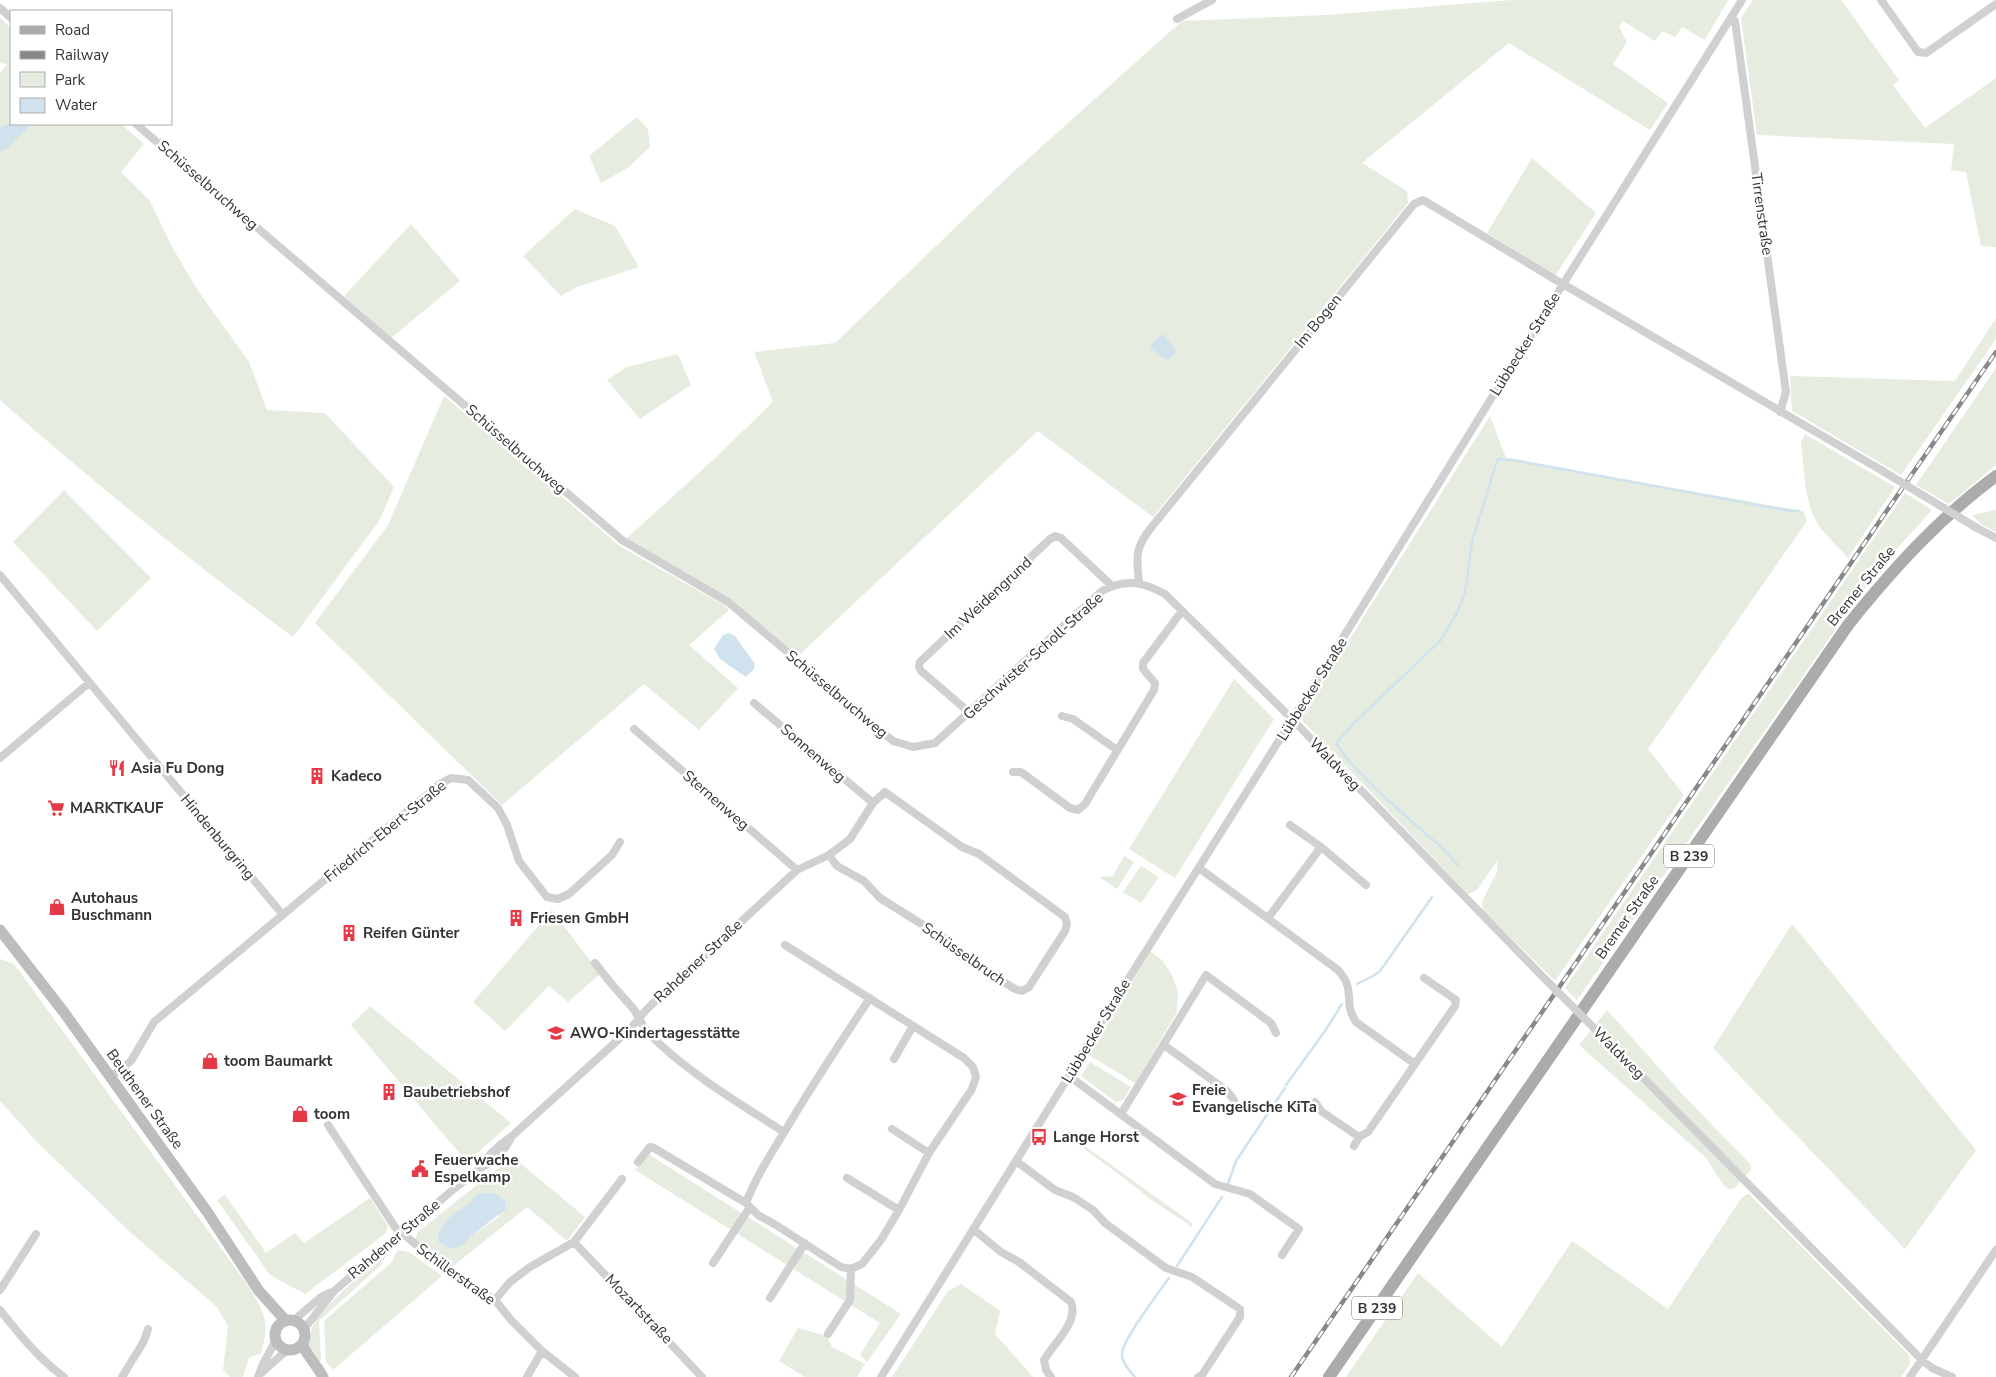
<svg xmlns="http://www.w3.org/2000/svg" width="1996" height="1377" font-family="'Nunito Sans',sans-serif">
  <style>
    .green { fill: #e6ecdf; fill-rule: evenodd }
    .water { fill: #cfe2ee }
    .lines { fill: none; stroke-linecap: round; stroke-linejoin: round }
    .stream { stroke: #cfe2ee; stroke-width: 2.5 }
    .minor { stroke: #d0d0d0; stroke-width: 8 }
    .secondary { stroke: #bdbdbd; stroke-width: 11 }
    .primary { stroke: #ababab; stroke-width: 12 }
    .rail-casing { stroke: #888; stroke-width: 4.5 }
    .rail { stroke: #fff; stroke-width: 2.5; stroke-dasharray: 8; stroke-linecap: butt }
    .minor-bridge { stroke: #d0d0d0; stroke-width: 8 }
    .labels { text-anchor: middle; dominant-baseline: central; stroke-width: 5; stroke-linejoin: round; paint-order: stroke }
    .shield { fill: #fff; stroke: #707070; stroke-width: 1 }
    .shield-label { font-size: 14px; font-weight: bold; fill: #333 }
    .street-label { font-size: 15px; fill: #333; stroke: #fff }
    .poi-label { font-size: 15px; font-weight: bold; fill: #333; stroke: #fff; text-anchor: start }
  </style>
  <rect width="100%" height="100%" fill="#fff"/>
  <path class="green" d="M1512,0h216l-23,40 -23,-13 -7,10 -13,-6 -7,10 -32,-20 -4,6 8,15 -14,22 55,39 -18,27 -141,-87 -147,120 45,28 1,12 -255,314 -115,-86 -241,226 -67,-57 -103,-62 87,-79 59,-57 -19,-50 81,-9 177,-170 170,-152 144,-6z
    M1753,0h88l58,80 -6,5 32,43 71,-50v169l-15,-1 -15,-74 -15,-2 3,-26 -197,-9 -16,-117z
    M0,18l11,10v96h110l23,20 -23,28 29,29 21,44 25,43 53,74 18,48 58,3 69,74 -15,34 -86,116c-101,-75 -199,-154 -293,-237v-327l7,-9 -7,-1z
    M637,117l11,12 2,18 -21,20 -28,16 -12,-27z
    M1532,158l64,55 -41,63 -68,-43z
    M575,209l40,17 24,41 -62,20 -16,9 -38,-40z
    M411,224l49,57 -69,57 -47,-42z
    M1996,318v21l-95,136 -109,-64 -2,-35 165,5z
    M678,354l13,31 -51,34 -33,-39 20,-13z
    M1996,368v97l-47,39 -33,-19z
    M444,396l177,151 103,58 5,5 -40,35 49,43 -39,42 -55,-46 -142,121 -187,-182 73,-98z
    M1490,416l16,42 297,53 4,10 -159,228 36,46 -129,186 -72,-71 -1,-8 15,-30v-11l-20,29 -9,4 -168,-176z
    M1805,434l90,53 -47,71 -29,-31 -8,-17 -5,-19 -5,-49z
    M64,490l87,88 -54,53 -84,-89z
    M1905,493l27,17 -57,63 -298,427 -12,-12z
    M1996,510v22l-15,-8 -9,-9z
    M1234,679l40,40 -99,159 -46,-29z
    M1124,856l10,6 -17,27 -18,-12 14,-1z
    M1141,866l18,11 -18,26 -18,-11z
    M552,910l48,64 -32,28 -19,-16 -44,45 -32,-29z
    M1792,924l184,226 -71,99 -192,-201z
    M1150,951l12,9 10,15 6,17 -1,20 -42,71 -46,-28z
    M0,959l14,5 235,323c16,28 21,33 12,66l-12,5 -6,19h-13l-7,-7 5,-44 -11,-19 -87,-75 -91,-88 -39,-43z
    M370,1006l141,117 -44,39 -116,-137z
    M1607,1010l78,87 66,68v5l-16,18 -5,1 -6,-3 -18,-28 -127,-113z
    M1090,1062l41,25 -8,13 -7,2 -35,-26z
    M1053,1123l139,100v3l-2,2 -2,-4 -35,-23 -45,-35 -21,-15z
    M648,1154l253,160 -34,48 -7,-7 20,-32 -245,-153z
    M514,1158l71,59 -18,24 -40,-34 -75,60 -37,-28 3,-7 71,-57zM471,1202l29,14 -28,19 -10,11 -21,-20z
    M1749,1194l160,161 1,9 -9,13h-555l72,-104 84,74 70,-106 96,68 74,-112z
    M225,1195l41,58 29,-20 9,10 66,-45 18,28 -2,7 -81,61 -35,-19 -53,-75z
    M389,1250l-8,15 -62,56 2,38 -2,4 -11,-17c3,-8 2,-15 6,-22 13,-23 55,-55 75,-74z
    M398,1250l11,2 33,24 -109,94 -7,-8 -2,-41 67,-58z
    M961,1284l39,27 -5,23 38,43h-141l56,-86z
    M798,1328l29,8 5,11 33,17 -8,13h-52l-26,-16z"/>
  <path class="water" d="M11,122v2h21l-27,26 -5,1v-23z
    M1163,334l12,14 1,3 -6,8h-6l-13,-11v-4z
    M729,633l6,3 20,28 -1,5 -8,8 -26,-18 -6,-10 9,-14z
    M494,1193l11,8 1,8 -34,26 -10,11 -12,3 -12,-8c-2,-18 20,-29 33,-39 5,-10 12,-9 23,-9z"/>
  <g class="lines">
    <path class="stream" d="M1458,865l-16,-17 -60,-53 -35,-36 -11,-16 17,-19 87,-83 17,-28 7,-18 3,-14 5,-40 25,-80 2,-2 14,1 277,51h9
      M1357,984l16,-8 7,-5 52,-74
      M1286,1085l39,-54 17,-27
      M1228,1184l8,-23 49,-73
      M1177,1266l45,-69
      M1135,1377c-5,-6 -14,-15 -13,-23 0,-14 37,-62 47,-76"/>
    <path class="minor" d="M1881,0l37,52 8,1 70,-49
      M0,8l11,10
      M1731,18l4,3 51,371 -6,20
      M1177,19l35,-19
      M136,124l486,416 106,62 165,139 20,6 22,-4 167,-152c23,-13 41,-9 63,3l121,119 254,261
      M1977,528l19,10
      M0,575l283,340
      M1139,583c-2,-26 -5,-33 11,-54l264,-325 9,-4 133,80 325,190
      M754,703l119,100
      M970,713l-49,-42 -2,-4 1,-5 130,-123 5,-3 6,2 51,48
      M1062,716l11,3 44,31
      M634,729l163,141
      M0,758l89,-75
      M1013,772h8l49,36 8,2 7,-6 69,-114 1,-7 -12,-14v-6l39,-52
      M1290,825l31,22 45,38
      M1199,868l139,102c19,21 4,31 18,52l59,42 -47,68 -9,5 -5,9
      M1268,918l53,-71
      M595,963c12,16 24,30 37,44 7,8 9,19 16,26 40,40 89,69 136,99
      M1599,1033l323,327 10,8 20,9
      M1164,1045l63,46 7,9
      M894,1059l19,-33
      M1415,1064l40,-58 1,-6 -32,-22
      M1069,1076l146,108 35,10 49,35 -17,26
      M111,1077l20,-16 23,-39 286,-238 11,-6 17,2 30,28 9,17 12,36 28,36 11,2 11,-5 43,-39 8,-13
      M1315,1102l6,9 38,26
      M1121,1114l85,-139 65,48 5,10
      M328,1125l67,102 57,48 43,25 16,20 31,31 33,26
      M892,1129l37,24
      M1016,1161l39,29 18,7 20,13 12,13 61,45 26,9 48,32v8l-38,58 -4,2
      M638,1162l12,-15 4,1 92,55 12,12 18,10 65,42 10,2 11,-5 19,-24 18,-30 30,-57 43,-64 4,-12 -3,-10 -9,-9 -179,-113
      M479,1169c8,-14 20,-24 33,-33l117,-106 19,-22 149,-138 32,-15 21,-16 23,-36 12,-11 77,55 17,7 86,63 2,7 -2,7 -36,56 -7,4 -7,-2 -57,-35 -11,-14 -67,-42 -16,-17 -27,-15 -8,-11
      M847,1178l52,32
      M746,1203c10,-27 27,-52 42,-77 26,-44 54,-86 82,-128
      M973,1229l28,23 18,10 52,40c8,20 -17,41 -27,58l2,10 5,7
      M574,1242l48,-63
      M713,1263l37,-56
      M0,1290l36,-56
      M770,1298l35,-55
      M495,1300l15,-18 20,-15 44,-25 128,135
      M0,1310c19,24 39,49 64,67
      M293,1321l28,-24 11,-5
      M304,1329l30,-38 121,-103 24,-19 11,-6 15,-15 6,-10
      M828,1334l22,-34 1,-31
      M259,1375l28,-25
      M122,1377l22,-36 4,-12
      M258,1377l5,-13 13,-24
      M527,1377l15,-26
      M881,1377l188,-301 22,-38 201,-318 207,-334 243,-386
      M1910,1377l86,-127"/>
    <path class="secondary" d="M0,930l63,81 145,202 51,78 27,30
      M275 1335a15 15 0 1 1 30 0a15 15 0 1 1-30 0Z
      M302,1344c5,12 15,21 21,33"/>
    <path class="primary" d="M1329,1377l519,-752c44,-55 91,-107 148,-149"/>
    <g class="rail-casing">
      <path id="rail" d="M1291,1377l705,-1025"/>
    </g>
    <use href="#rail" class="rail"/>
    <path class="minor-bridge" d="M1881,470l96,58
      M1540,974l59,59"/>
  </g>
  <defs>
    <g id="restaurant-bare" transform="scale(1.35)"><path d="M-5-6h1v4h1v-4h1v4h1v-4h1v5L-1.5 .5V6h-2V.5L-5-1ZM5-6V6H3V1.5H1.5Q1.5-4 5-6Z" fill="#e63946" stroke="#fff" stroke-width="2.5" paint-order="stroke"/></g>
    <g id="building-bare" transform="scale(1.35)"><path d="M-4-6H4V6H1V3H-1V6H-4ZM-2.5-4.3h1.7v1.8h-1.7ZM.8-4.3h1.7v1.8H.8ZM-2.5-1h1.7V.8h-1.7ZM.8-1h1.7V.8H.8Z" fill="#e63946" stroke="#fff" stroke-width="2.5" paint-order="stroke"/></g>
    <g id="supermarket-bare" transform="scale(1.35)"><path d="M-6-5.5h2.5l.6 2H6L4.5 2H-2.5L-4.4-4H-6ZM-1.5 3.2a1.3 1.3 0 1 0 .1 0ZM3 3.2a1.3 1.3 0 1 0 .1 0Z" fill="#e63946" stroke="#fff" stroke-width="2.5" paint-order="stroke"/></g>
    <g id="shop-bare" transform="scale(1.35)"><path d="M-5-2.5h2.3a2.7 3.5 0 0 1 5.4 0H5L5.5 6h-11ZM-1.5-2.5h3a1.5 2.3 0 0 0-3 0Z" fill="#e63946" stroke="#fff" stroke-width="2.5" paint-order="stroke"/></g>
    <g id="school-bare" transform="scale(1.35)"><path d="M0-5L7-2L0 1L-7-2ZM-4 1L0 2.5L4 1V4Q0 6-4 4Z" fill="#e63946" stroke="#fff" stroke-width="2.5" paint-order="stroke"/></g>
    <g id="bus-bare" transform="scale(1.35)"><path d="M-5-6H5V4H4V6H2V4H-2V6H-4V4H-5ZM-3.5-4V0h7V-4ZM-3.5 1.2v1.5H-2V1.2ZM2 1.2v1.5H3.5V1.2Z" fill="#e63946" stroke="#fff" stroke-width="2.5" paint-order="stroke"/></g>
    <g id="civic-bare" transform="scale(1.35)"><path d="M-.6-6.5H3V-4.5H.6V-3L4-1V1h2V6H-6V1h2V-1L-.6-3ZM-1.2 2.5V6h2.4V2.5Z" fill="#e63946" stroke="#fff" stroke-width="2.5" paint-order="stroke"/></g>
  </defs>
  <g fill-rule="evenodd">
    <use href="#restaurant-bare" x="117" y="768"/>
    <use href="#building-bare" x="317" y="776"/>
    <use href="#supermarket-bare" x="56" y="808"/>
    <use href="#shop-bare" x="57" y="907"/>
    <use href="#building-bare" x="516" y="918"/>
    <use href="#building-bare" x="349" y="933"/>
    <use href="#school-bare" x="556" y="1033"/>
    <use href="#shop-bare" x="210" y="1061"/>
    <use href="#building-bare" x="389" y="1092"/>
    <use href="#school-bare" x="1178" y="1099"/>
    <use href="#shop-bare" x="300" y="1114"/>
    <use href="#bus-bare" x="1039" y="1137"/>
    <use href="#civic-bare" x="420" y="1169"/>
  </g>
  <g class="labels">
    <g class="shield">
      <rect x="1664" y="844.5" width="50" height="23" rx="4"/>
      <rect x="1352" y="1296.5" width="50" height="23" rx="4"/>
    </g>
    <g class="shield-label">
      <text x="1689" y="856">B 239</text>
      <text x="1377" y="1308">B 239</text>
    </g>
    <g class="street-label">
      <text transform="translate(208 185) rotate(41)">Schüsselbruchweg</text>
      <text transform="translate(1762 214) rotate(82)">Tirrenstraße</text>
      <text transform="translate(1318 321) rotate(-51)">Im Bogen</text>
      <text transform="translate(1525 344) rotate(-58)">Lübbecker Straße</text>
      <text transform="translate(516 449) rotate(41)">Schüsselbruchweg</text>
      <text transform="translate(1861 586) rotate(-51)">Bremer Straße</text>
      <text transform="translate(988 598) rotate(-43)">Im Weidengrund</text>
      <text transform="translate(1033 656) rotate(-42)">Geschwister-Scholl-Straße</text>
      <text transform="translate(1312 689) rotate(-58)">Lübbecker Straße</text>
      <text transform="translate(837 694) rotate(40)">Schüsselbruchweg</text>
      <text transform="translate(813 753) rotate(41)">Sonnenweg</text>
      <text transform="translate(1335 764) rotate(46)">Waldweg</text>
      <text transform="translate(716 800) rotate(41)">Sternenweg</text>
      <text transform="translate(385 831) rotate(-39)">Friedrich-Ebert-Straße</text>
      <text transform="translate(218 837) rotate(50)">Hindenburgring</text>
      <text transform="translate(1627 917) rotate(-55)">Bremer Straße</text>
      <text transform="translate(964 954) rotate(35)">Schüsselbruch</text>
      <text transform="translate(698 961) rotate(-43)">Rahdener Straße</text>
      <text transform="translate(1096 1031) rotate(-59)">Lübbecker Straße</text>
      <text transform="translate(1619 1053) rotate(45)">Waldweg</text>
      <text transform="translate(145 1099) rotate(54)">Beuthener Straße</text>
      <text transform="translate(394 1239) rotate(-40)">Rahdener Straße</text>
      <text transform="translate(456 1274) rotate(36)">Schillerstraße</text>
      <text transform="translate(639 1309) rotate(46)">Mozartstraße</text>
    </g>
    <g class="poi-label">
      <text x="131" y="768">Asia Fu Dong</text>
      <text x="331" y="776">Kadeco</text>
      <text x="70" y="808">MARKTKAUF</text>
      <text x="71" y="898">Autohaus<tspan x="71" dy="17">Buschmann</tspan></text>
      <text x="530" y="918">Friesen GmbH</text>
      <text x="363" y="933">Reifen Günter</text>
      <text x="570" y="1033">AWO-Kindertagesstätte</text>
      <text x="224" y="1061">toom Baumarkt</text>
      <text x="1192" y="1090">Freie<tspan x="1192" dy="17">Evangelische KiTa</tspan></text>
      <text x="403" y="1092">Baubetriebshof</text>
      <text x="314" y="1114">toom</text>
      <text x="1053" y="1137">Lange Horst</text>
      <text x="434" y="1160">Feuerwache<tspan x="434" dy="17">Espelkamp</tspan></text>
    </g>
  </g>
  <rect x="10" y="10" width="162" height="115" fill="#ffffff" stroke="#adadad"/>
  <rect x="20" y="26" width="25" height="8" fill="#ababab" stroke="#adadad"/>
  <text x="55" y="35" font-size="15" fill="#333333">Road</text>
  <rect x="20" y="51" width="25" height="8" fill="#888888" stroke="#adadad"/>
  <text x="55" y="60" font-size="15" fill="#333333">Railway</text>
  <rect x="20" y="72" width="25" height="15" fill="#e6ecdf" stroke="#adadad"/>
  <text x="55" y="85" font-size="15" fill="#333333">Park</text>
  <rect x="20" y="98" width="25" height="15" fill="#cfe2ee" stroke="#adadad"/>
  <text x="55" y="110" font-size="15" fill="#333333">Water</text>
</svg>
